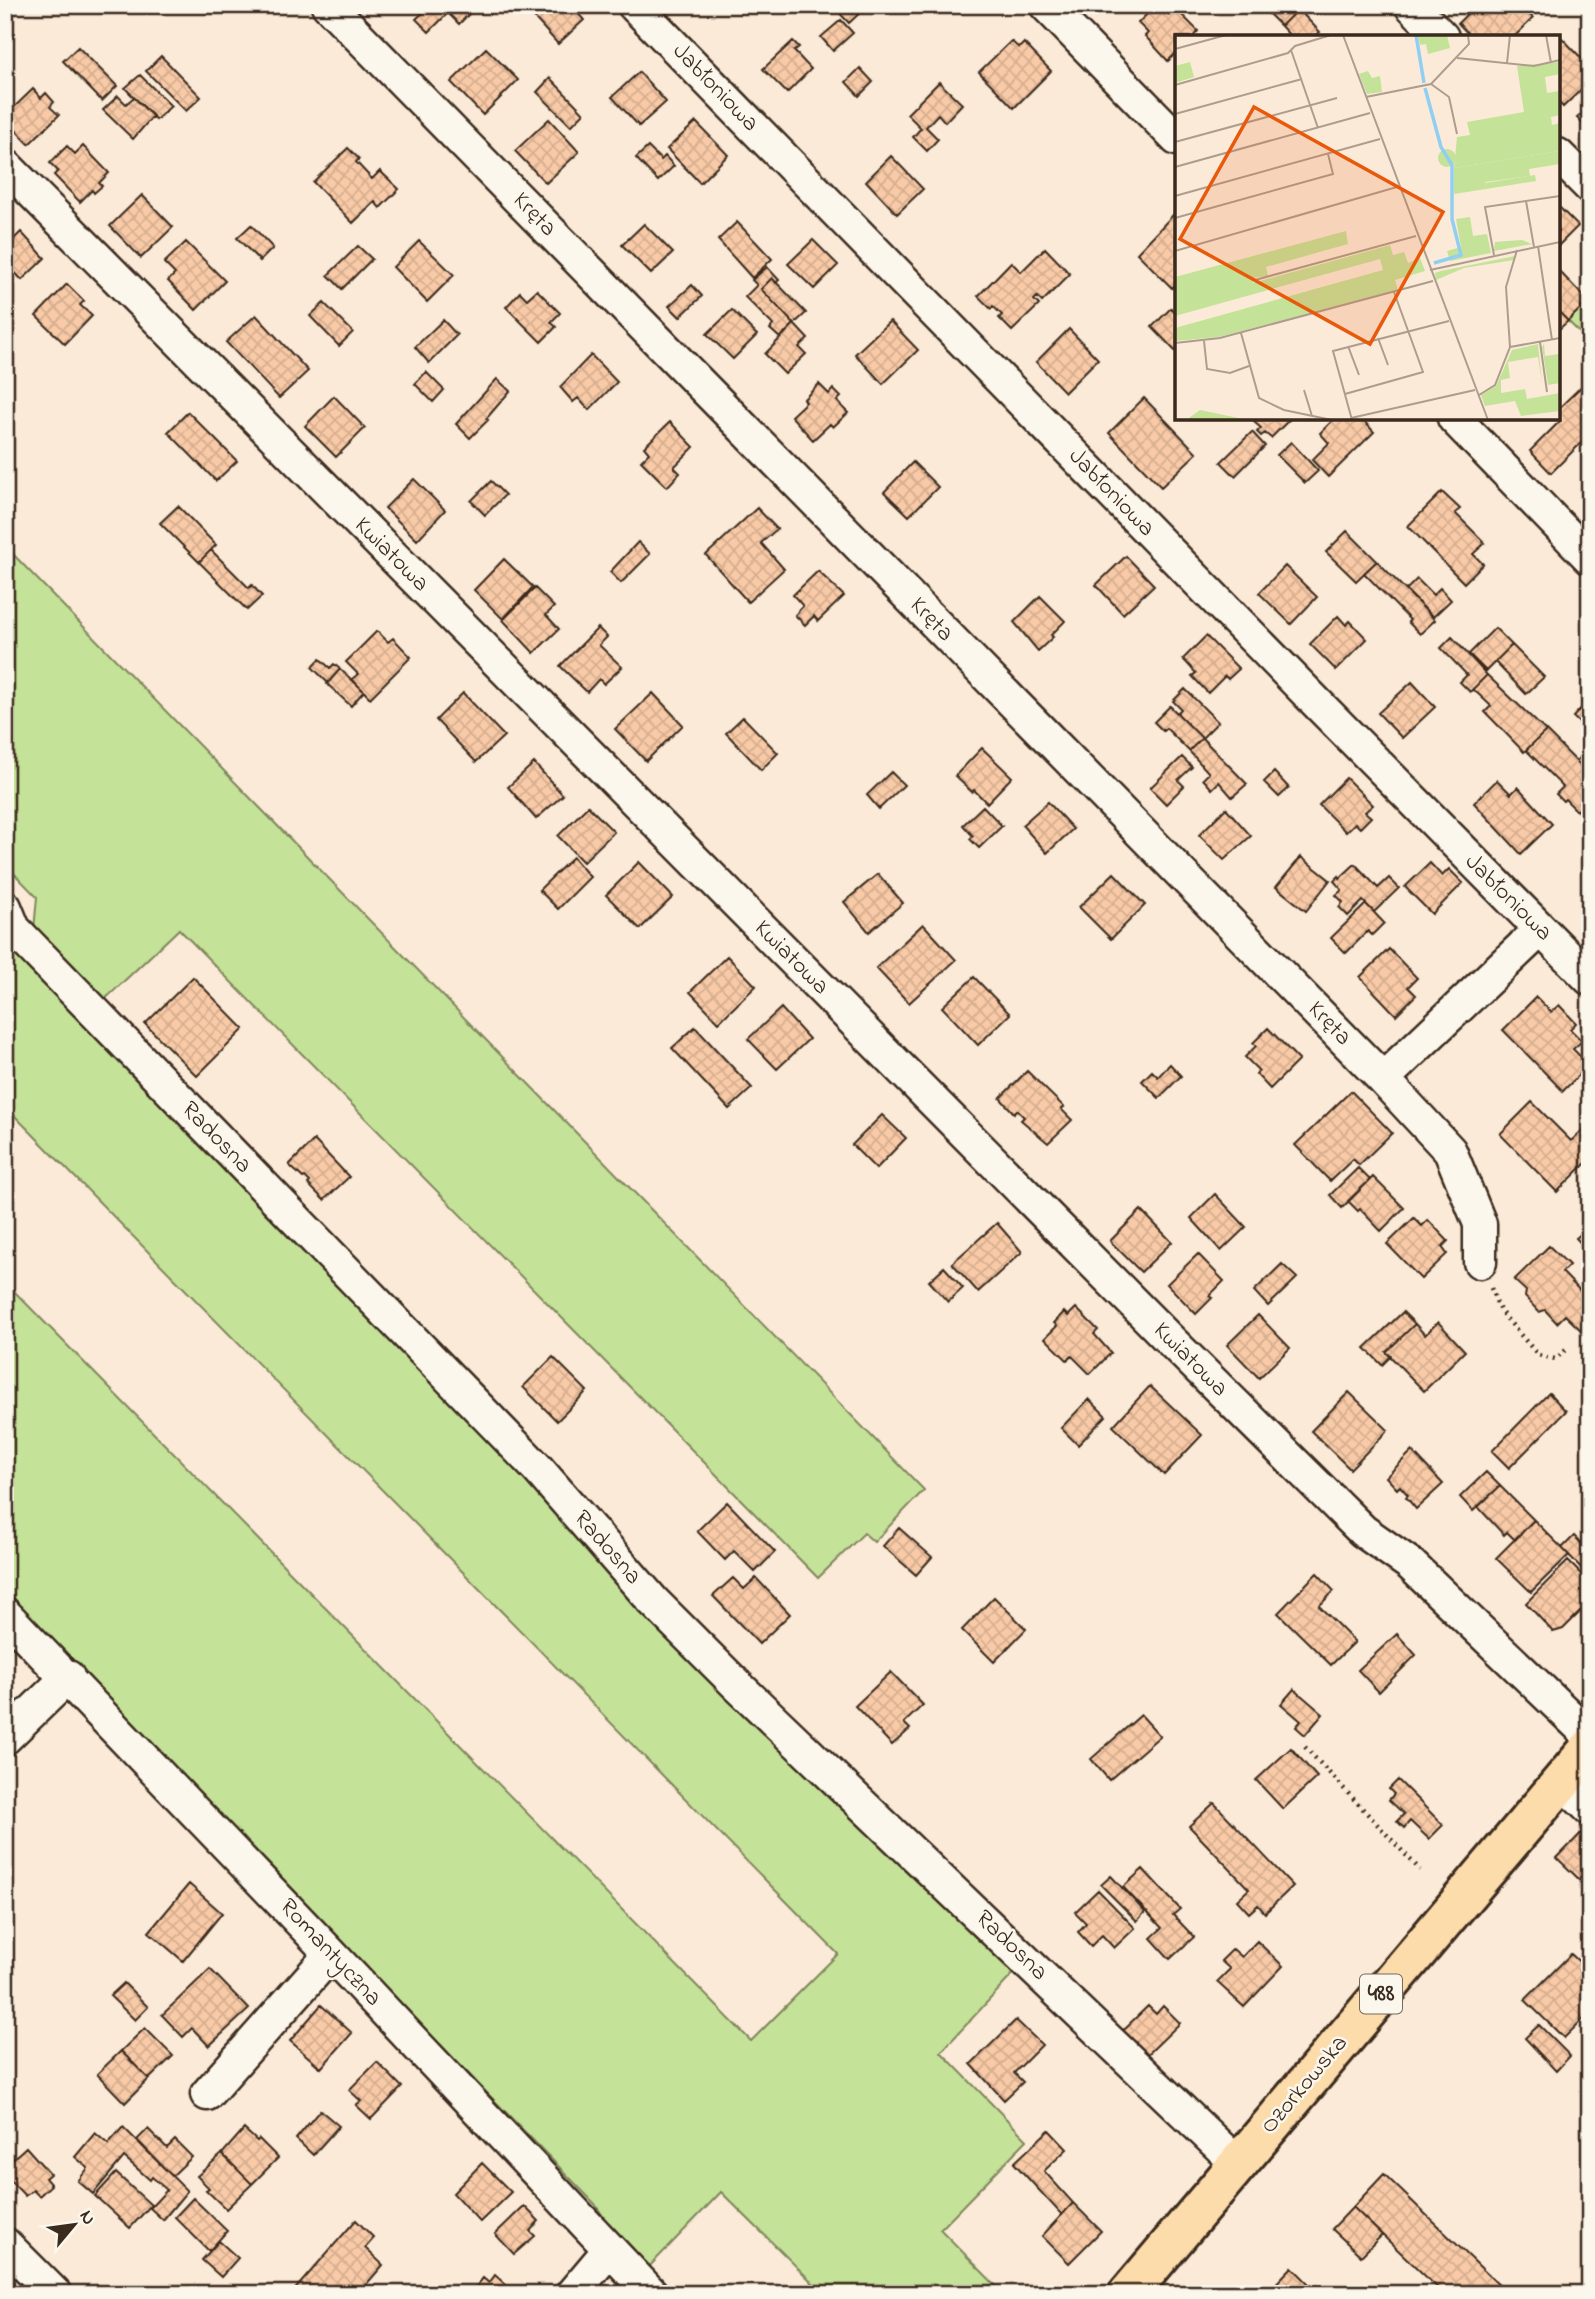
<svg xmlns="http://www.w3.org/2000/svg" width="1595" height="2299" font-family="'Indie Flower',sans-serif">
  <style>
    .green { fill: #c5e299; stroke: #80865c; stroke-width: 2 }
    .building { fill: url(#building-cross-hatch); stroke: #3b2a1e; stroke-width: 2 }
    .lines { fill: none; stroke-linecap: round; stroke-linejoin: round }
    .minor-casing { stroke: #3b2a1e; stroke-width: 37 }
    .major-casing { stroke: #3b2a1e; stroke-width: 44 }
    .path { stroke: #3b2a1e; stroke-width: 4.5; stroke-dasharray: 2 5; stroke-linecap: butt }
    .minor { stroke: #fbf7ec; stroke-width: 32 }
    .major { stroke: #fddcac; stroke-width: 38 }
    .labels { text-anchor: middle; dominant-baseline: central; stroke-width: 5; stroke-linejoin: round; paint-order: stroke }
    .shield { fill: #fbf7ec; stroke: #75685c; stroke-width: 2 }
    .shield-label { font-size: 23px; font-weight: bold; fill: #3b2a1e }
    .street-label { font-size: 24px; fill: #3b2a1e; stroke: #fbf7ec }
    .inset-river { fill: none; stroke: #91cff2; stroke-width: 3.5 }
    .inset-road { fill: none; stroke: #ae9d8d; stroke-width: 2 }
    .view { fill: #e8590c; fill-opacity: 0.15; stroke: #e8590c; stroke-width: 3.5 }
    .inset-edge { fill: none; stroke: #3b2a1e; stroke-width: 3.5 }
  </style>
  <defs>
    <pattern id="building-cross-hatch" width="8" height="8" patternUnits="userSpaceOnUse" patternTransform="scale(1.75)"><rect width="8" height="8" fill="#f8caa7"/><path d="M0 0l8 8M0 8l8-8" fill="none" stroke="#d6ae8f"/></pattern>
  </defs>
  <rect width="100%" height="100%" fill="#faead7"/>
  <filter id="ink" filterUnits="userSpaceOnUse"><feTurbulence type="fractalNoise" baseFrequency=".0143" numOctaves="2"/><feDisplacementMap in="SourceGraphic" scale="14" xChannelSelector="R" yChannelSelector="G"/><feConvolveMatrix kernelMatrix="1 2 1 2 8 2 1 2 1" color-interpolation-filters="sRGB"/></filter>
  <g filter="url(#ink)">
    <path class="green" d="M1590,299v44l-22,-22z
      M5,546l919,944 -50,52 -10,-9 -46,45 -639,-649 -77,73 -68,-72 3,-33 -32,-33z
      M5,939l522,534 112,136 116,115 260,248 -74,80 86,88 -87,89 64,65h-180l-103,-102 -76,79 -21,-22 -29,-45 -590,-607v-315l746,759 87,-87 -833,-848z"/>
    <path class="building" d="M431,5h39l4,4 -15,15 -11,-11 -19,19 -13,-13z
      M536,5h34l14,15 -26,24 -29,-32z
      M832,5h27l4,5 -14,13z
      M1156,5h4l9,9 6,-6 23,23 -5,6h-16v15l-9,9 -23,-25 3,-3 -10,-10z
      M1260,5h26l8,8 -13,13z
      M1476,5h44l13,13 -19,19h-43l-13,-14z
      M1298,9l22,23 -5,5h-24l-10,-11z
      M841,20l12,13 -20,18 -12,-14z
      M1562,38l28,29v14l-27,26 -5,-5v-61z
      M793,41l6,6 -5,4 17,18 -24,24 -24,-24z
      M1011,41l8,7 5,-5 27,28 -37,37 -35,-36z
      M78,47l39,39 -15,15 -39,-40z
      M486,48l32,32 -35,35 -32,-33z
      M161,56l40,41 -15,14 -40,-40z
      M860,68l13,14 -14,14 -13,-14z
      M639,72l27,30 -27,24 -27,-29z
      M140,75l31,31 -15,14 -31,-32z
      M550,78l34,35 -13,13 -34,-34z
      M939,82l23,22 -17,18 -7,-8 -12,13 12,12 -11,12 -14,-14 8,-9 -14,-14z
      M33,89l8,9 5,-5 8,9 -4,5 9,8 -30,29 -24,-25v-3z
      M118,96l8,8 8,-7 19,19 -20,23 -30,-29z
      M1590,106v25l-13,-13z
      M549,119l30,33 -33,31 -31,-32z
      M696,122l32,33 -28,28 -33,-34z
      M67,146l8,8 8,-8 26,27 -10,10 3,3 -8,7 -2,-3 -12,12 -26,-27 4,-4 -8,-8z
      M648,147l13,13 4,-4 9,10 -16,15 -22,-23z
      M348,148l11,11 -3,3 16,17 8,-8 19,18 -19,19 -5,-6 -22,21 -40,-41z
      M891,156l32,33 -26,25 -31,-33z
      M142,195l31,32 -32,31 -31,-32z
      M1558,206l20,20 -20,20z
      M1173,215l4,4v64l-5,5 -35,-35z
      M737,222l35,37 -20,19 -34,-38z
      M644,224l29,29 -22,21 -29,-29z
      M251,225l22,23 -13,13 -23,-23z
      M21,232l24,26 -23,22 -17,-18v-14z
      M813,240l25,25 -24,24 -26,-25z
      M419,241l35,34 -27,27 -34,-35z
      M186,242l39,39 -29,29 -28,-29 7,-7 -11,-11z
      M358,246l14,13 -30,30 -14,-14z
      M1045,248l25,26 -28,28 -5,-5 -3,3 5,5 -27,26 -13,-13 3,-3 -9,-9 -2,3 -13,-13 33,-34 10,10z
      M767,267l12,13 -3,3 -4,-5 -11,11 33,35 -14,14 -10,-9 3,-4 -28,-28 12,-12 -5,-5z
      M1558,270l30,31 -20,20 -10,-10z
      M772,278l34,35 -12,11 -33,-35z
      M67,284l17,17 -4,4 12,11 -27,28 -29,-28z
      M692,285l10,11 -22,21 -11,-11z
      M537,290l23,23 -9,9 5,5 -15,15 -35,-35 14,-15 7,7z
      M324,303l29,29 -14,14 -29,-30z
      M1171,308l6,7v38l-25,-26z
      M732,310l25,25 -24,24 -26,-25z
      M1558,311l10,10 -10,9z
      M256,315l52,56 -29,27 -53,-56z
      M443,320l14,15 -28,28 -14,-16z
      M890,321l28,29 -35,34 -28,-30z
      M794,324l14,15 -9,8 7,7 -21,20 -20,-20z
      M1069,329l29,30 -33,33 -29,-30z
      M591,355l26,27 -28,28 -11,-12 -5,4 -13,-15z
      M426,372l18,18 -11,12 -18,-18z
      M1590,378v74l-9,-9 -30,30 -21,-22 30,-30 -2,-3v-9z
      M497,379l13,12 -24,28 2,1 -18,18 -14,-14z
      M819,384l10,10 4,-5 8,8 -4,4 11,12 -15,14 -3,-3 -17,16 -22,-24 15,-14 -2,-3z
      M334,396l31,32 -29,29 -31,-31z
      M1144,398l53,55 -36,34 -52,-54z
      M188,412l49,49 -21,20 -48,-49z
      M1258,418h33l-20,20 -6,-5 -4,3 -4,-4 4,-4 -7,-6z
      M1335,418h26l13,14 -46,45 -16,-17 17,-17 -9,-10z
      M670,422l24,25 -20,20 6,6 -13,14 -26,-26 8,-8 -5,-6z
      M1252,432l13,14 -30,30 -14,-14z
      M1291,442l27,29 -13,12 -28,-28z
      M913,462l25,25 -29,29 -25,-24z
      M414,479l31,31 -28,30 -32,-32z
      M491,481l14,14 -20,20 -14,-14z
      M1442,492l18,17 -5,4 30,30 -12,11 10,10 -19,19 -56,-57z
      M178,506l38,39 -17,17 -39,-39z
      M757,508l20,21 -16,14 23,26 -36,33 -42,-47z
      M1347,531l30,30 -21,20 -30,-29z
      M638,542l12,12 -29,29 -11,-11z
      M211,550l38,38 3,-3 10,11 -15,14 -48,-48z
      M1126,556l28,29 -31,29 -27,-29z
      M504,559l29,28 -30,32 -29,-29z
      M1377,561l58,59 -15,14 -12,-12 2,-2 -46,-47z
      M1285,566l32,31 -26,27 -32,-31z
      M818,571l26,25 -26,25 -4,-5 -9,9 -10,-10 8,-9 -10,-11z
      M1417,579l16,16 7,-7 11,12 -18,17 -27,-27z
      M535,588l19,19 -8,8 13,14 -25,24 -31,-33z
      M1040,596l25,25 -14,14 2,2 -15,14 -24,-29z
      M1338,616l8,9 4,-4 17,18 -31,31 -26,-26z
      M598,628l9,9 -8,8 23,22 -18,17 -5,-5 -12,13 -27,-26z
      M1495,628l17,17 -26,26 -17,-17z
      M377,631l11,11 5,-4 18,19 -41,41 -18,-19 6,-5 -12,-12z
      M1206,636l33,33 -11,10 -3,-3 -17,17 -16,-17 4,-3 -13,-14z
      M1452,637l35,38 -17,17 -10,-10 7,-7 -26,-27z
      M1512,645l32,32 -18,17 -31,-32z
      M320,659l10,9 4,-4 6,5 -12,14 -16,-16z
      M340,669l24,22 -13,15 -24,-22z
      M1487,675l59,56 -22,21 -39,-40 6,-6 -18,-17z
      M1412,682l23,25 -33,31 -24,-25z
      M1185,689l33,33 -16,16 -25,-25 4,-4 -8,-8z
      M463,693l41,43 -28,26 -40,-42z
      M653,693l30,32 -37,36 -31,-32z
      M1587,702l3,3v28l-17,-16z
      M1170,706l32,32 -13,13 -23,-23 -3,3 -9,-9z
      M743,717l35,36 -17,17 -35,-37z
      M1546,731l44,44v39l-8,-8 -5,5 -12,-12 -2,2 -7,-7 7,-7 -37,-37z
      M1202,738l45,46 -15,13 -13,-15 -7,7 -9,-10 6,-6 -20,-22z
      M1590,747v28l-14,-14z
      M982,748l30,29 -25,26 -13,-13 -2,2 -17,-16z
      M1182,757l10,10 -14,13 6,6 -18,18 -16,-16z
      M534,763l29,32 -27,24 -28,-32z
      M891,772l13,13 -25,24 -12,-14z
      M1274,772l15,16 -10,9 -15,-15z
      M1346,778l27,27 -8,7 6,5 -11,11 -5,-5 -9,9 -27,-27z
      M1497,780l14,14 7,-7 34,37 -31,30 -47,-51z
      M1048,802l25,27 -26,24 -25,-28z
      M588,806l26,26 -31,30 -25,-26z
      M983,806l19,20 -23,22 -9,-9 3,-3 -10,-11z
      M1226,808l25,28 -27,24 -25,-25z
      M573,857l17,20 -32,32 -19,-19z
      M1301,857l29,23 -24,31 -30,-24z
      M639,862l34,35 -33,32 -34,-34z
      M1430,863l12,13 7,-7 14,14 -31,31 -27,-27z
      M1355,864l23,24 11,-10 10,10 -25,24 -11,-11 -15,15 -9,-9 4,-5 -7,-7 6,-5 -8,-9 5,-5 1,2z
      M1114,873l31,32 -34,34 -32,-32z
      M878,874l25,29 -34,29 -25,-30z
      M1366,904l18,19 -12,12 -4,-4 -22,22 -15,-15z
      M923,924l33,36 -47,43 -33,-35z
      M1389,949l28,29 -9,9 8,8 -20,20 -36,-38z
      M727,956l29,30 -37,36 -29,-30z
      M193,977l51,52 -47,47 -52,-52z
      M974,977l36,37 -32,31 -36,-38z
      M1536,997l15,15 8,-7 17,18 -6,6 12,12 -9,8 16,16 -26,26 -60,-61z
      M781,1008l28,31 -32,30 -29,-30z
      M695,1027l57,61 -23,21 -57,-61z
      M1268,1028l31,32 -29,29 -14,-15 3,-3 -14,-14 11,-11 -3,-3z
      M1170,1064l11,12 -22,22 -17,-17 10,-10 6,6z
      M1027,1071l37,36 -3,2 11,11 -24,23 -27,-23 3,-3 -7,-7 -3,3 -14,-15z
      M1351,1091l41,42 -33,32 -6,-6 -23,22 -35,-36z
      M1532,1102l39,39 16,-15 3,3v30l-33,33 -57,-58z
      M882,1115l24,23 -30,31 -24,-24z
      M314,1140l35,37 -25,23 -16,-16 2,-2 -5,-5 -2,1 -14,-13z
      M1358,1168l12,12 -28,28 -12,-13z
      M1373,1177l31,31 -23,23 -21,-22 -2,2 -10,-10z
      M1215,1194l31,33 -25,24 -30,-33z
      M1141,1210l31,32 -31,30 -31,-31z
      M1414,1218l8,8 6,-6 20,21 -6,6 5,7 -26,25 -34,-35z
      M997,1223l25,29 -44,40 -26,-29z
      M1590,1226v27l-14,-15z
      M1549,1246l20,19 -7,7 28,29 -1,37 -24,-23 -8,8 -12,-13 -6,2 -14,-15 1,-6 -12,-11z
      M1198,1254l26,27 -15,15 3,2 -16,16 -29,-30z
      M1282,1264l15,14 -29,28 -14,-15z
      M944,1267l19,21 -15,14 -19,-21z
      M1076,1308l22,22 -4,4 17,19 -21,21 -18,-18 -5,4 -22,-22 12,-12 -3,-3 10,-11 4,4z
      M1403,1312l12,12 -29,28 5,4 -9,9 -17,-17z
      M1258,1315l32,33 -31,30 -32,-33z
      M1438,1322l27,29 -41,40 -38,-39 29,-28 10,11z
      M553,1357l34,34 -30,30 -34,-34z
      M1150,1386l52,49 -38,40 -51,-49z
      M1349,1392l39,38 -38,39 -39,-38z
      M1549,1393l17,18 -57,57 -17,-17z
      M1089,1399l17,17 -28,29 -17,-17z
      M1412,1451l31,33 -27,25 -10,-12 2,-2 -8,-9 -3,3 -11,-12z
      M1486,1472l14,14 -27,25 -13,-14z
      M1500,1486l34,34 -19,20 -8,-8 -3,3 -26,-28z
      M727,1502l48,50 -20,20 -21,-21 -9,9 -28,-29z
      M1534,1520l35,35 -38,37 -35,-34z
      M899,1528l33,29 -16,18 -33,-29z
      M1574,1536l16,16v25l-28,-29z
      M1568,1561l22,22v19l-27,27 -10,3 -27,-29z
      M1317,1573l17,18 -15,15 36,36 -24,23 -53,-52z
      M733,1578l11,11 12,-11 34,36 -31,30 -46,-48z
      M994,1597l32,32 -32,33 -32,-32z
      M1397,1634l19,21 -37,37 -21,-22z
      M891,1672l32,33 -19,18 6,6 -18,16 -37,-39z
      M1294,1689l29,25 -18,21 -9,-8 5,-6 -20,-17z
      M1141,1715l19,21 -51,44 -18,-21z
      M1291,1748l26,29 -34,32 -27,-29z
      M1398,1780l45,45 -14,14 -19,-18 -6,7 -7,-7 7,-7 -15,-14 5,-6 -5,-5z
      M1214,1803l79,83 -28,27 -7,-8 -9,8 -12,-13 12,-11 -60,-63z
      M5,1826l8,7 -8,8z
      M1586,1828l4,3v47l-6,6 -27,-26z
      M1143,1869l37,40 -7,6 21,22 -24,22 -19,-21 11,-10 -39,-41z
      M1111,1876l34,36 -8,9 -36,-36z
      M189,1884l33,29 -39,48 -34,-29z
      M1098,1890l37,38 -21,20 -12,-13 -11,11 -13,-14 8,-9 -11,-11z
      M1257,1941l26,25 -39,41 -27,-25 13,-13 -9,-8 12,-12 9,8z
      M1571,1954l19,18v40l-26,26 -39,-38z
      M210,1969l39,40 -40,37 -17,-18 -9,9 -21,-22z
      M124,1983l24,24 -13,13 -25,-24z
      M321,2005l31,28 -31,35 -31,-27z
      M1148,2006l8,8 7,-8 17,17 -33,32 -24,-25z
      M1016,2020l26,25 -28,28 9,9 -19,18 -33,-36z
      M1539,2025l31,31 -14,15 -31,-33z
      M145,2028l28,28 -24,23 -28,-28z
      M121,2051l28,28 -24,24 -28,-29z
      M377,2062l25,25 -31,32 -15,-14 5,-4 -12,-11z
      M320,2110l19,16 -26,29 -17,-16z
      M123,2127l64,64 -24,29 -13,-12 17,-18 -15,-13 -2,3 -26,-23 -31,37 -15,-13 10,-13 -13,-11 20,-24 13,11z
      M148,2129l19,19 8,-8 17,17 -20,19 -35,-36z
      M244,2129l13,12 2,-2 19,19 -26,26 -30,-30z
      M1049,2130l18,19 -23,22 29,32 -11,12 -48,-52z
      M26,2147l24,27 -5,4 6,7 -12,11 -6,-6 -8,6 -20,-21v-9z
      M222,2154l30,30 -26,25 -20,-19 3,-2 -12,-12z
      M482,2163l29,29 -31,30 -27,-29z
      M116,2173l35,32 -21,23 -35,-32z
      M1384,2174l123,119 -1,1h-62l-91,-87z
      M193,2198l34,33 -18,20 -34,-34z
      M1073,2203l28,28 -32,32 -27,-27z
      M524,2206l15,15 -9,10 5,5 -21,18 -19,-20z
      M1353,2207l29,28 -21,21 -29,-27z
      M356,2220l18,18 -9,10 18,17 -25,29h-67z
      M219,2241l19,17 -17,19 -19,-17z
      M1292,2267l25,25 -2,2h-49z
      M495,2275l21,19h-46l13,-16 6,5z"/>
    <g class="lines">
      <g class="minor-casing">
        <path id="minor" d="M328,5l1055,1074 157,-149
          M634,5l685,700 271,274
          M1046,5l131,134
          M1411,5l31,32
          M1558,155l32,32
          M5,165l1163,1173 195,193 47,33 180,172
          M1454,418l136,140
          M5,907l9,22 523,539 116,133 84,84 501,479
          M1383,1079l67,72 30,73v38
          M5,1614l326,340 321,340
          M5,1738l63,-61
          M1562,1782l28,27
          M207,2094l124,-140
          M5,2244l50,50
          M572,2294l37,-44"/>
      </g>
      <g class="major-casing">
        <path id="major" d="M1128,2294l462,-546"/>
      </g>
      <path class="path" d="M1491,1288l9,23 38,44 17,4 11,-9
        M1583,1691l7,-8
        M1305,1747l115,123"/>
      <use href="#minor" class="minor"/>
      <use href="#major" class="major"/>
    </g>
  </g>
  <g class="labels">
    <rect class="shield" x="1360" y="1974.5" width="42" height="39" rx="5"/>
    <g class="shield-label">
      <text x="1381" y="1994">488</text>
    </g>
    <g class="street-label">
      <text transform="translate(715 88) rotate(46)">Jabłoniowa</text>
      <text transform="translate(534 215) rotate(46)">Kręta</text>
      <text transform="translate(1111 493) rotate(46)">Jabłoniowa</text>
      <text transform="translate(391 555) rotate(45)">Kwiatowa</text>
      <text transform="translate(931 620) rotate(46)">Kręta</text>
      <text transform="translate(1508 898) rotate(45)">Jabłoniowa</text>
      <text transform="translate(791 958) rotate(45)">Kwiatowa</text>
      <text transform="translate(1329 1024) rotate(46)">Kręta</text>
      <text transform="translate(216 1138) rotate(46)">Radosna</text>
      <text transform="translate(1190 1360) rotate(45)">Kwiatowa</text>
      <text transform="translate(607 1548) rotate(49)">Radosna</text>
      <text transform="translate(1011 1946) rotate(44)">Radosna</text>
      <text transform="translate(330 1953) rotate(47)">Romantyczna</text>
      <text transform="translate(1305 2085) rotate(-50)">Ozorkowska</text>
    </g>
  </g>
  <g transform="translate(1175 35)">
    <rect width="385" height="385" fill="#faead7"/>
    <path d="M272,0l3,13 -22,6 -2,-10 -6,1 -2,-9zM15,27l4,15 -19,6v-17zM385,27v12l-15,3 2,16 13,-2v24l-9,2 1,8 8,-2v28l-106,17 3,-31 13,-2 -3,-13 57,-10 -7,-46zM193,36l4,7 8,-2 2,16 -15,2 -8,-20zM360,140l1,6 -50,8 -1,-6zM295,182l3,19 14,-2 4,19 -41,8 -3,-10 14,-4 -5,-28zM171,196l2,13 -82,23 2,9 -16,2 1,5 137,-38 3,10 11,-3 4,11 12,-5 5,13 -30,9 3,10 -179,47 -44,4v-13l208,-58 -3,-11 -205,57v-39zM347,205l10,4 -38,7 1,-9zM340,221l-1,4 -50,8 -28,12 -1,-7 6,-2zM363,309l4,39 -4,-26 -30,5 2,16 -9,2v13l24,-4 2,10 33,-6v18l-39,5 -6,-15 -30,5 -4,-11 15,-9 16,-36zM369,309l1,12 14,-2 1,29 -12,2 -6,-38z" fill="#c5e299"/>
    <path d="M385,116v13l-31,5 1,7 -45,6 1,7 -32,5v-26zM25,375l48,10h-62z" fill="#c5e299"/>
    <path d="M263 123a9 9 0 1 1 18 0a9 9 0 1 1-18 0Z" fill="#c5e299"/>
    <path class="inset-river" d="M241,0l8,48M250,53l16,59 11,18v54l9,36 -27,8"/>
    <path class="inset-road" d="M168,0l145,385M371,0l5,28M0,14l51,-14M116,15l27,78M282,23l77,8 26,-6M332,28l3,-28M256,49l18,13 8,37M0,50l113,-32 7,-7 36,-11M191,62l65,-13 38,-40 -1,-9M0,79l127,-35M0,107l162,-44M0,132l195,-54M0,161l205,-57M351,166l8,46M0,183l158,-44 -5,-20M363,211l14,94M0,216l222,-64M319,220l-9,-48 75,-11M255,235l130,-28M80,245l161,-44M66,298l18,65 25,12 48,10M203,303l10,27M29,306l3,28 23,4 19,-7M365,307l7,50M0,308l45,-5 213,-57M173,311l11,29M335,312l50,-9M129,355l8,26M170,359l78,-22 -29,-80M304,360l16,-10 15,-38 -4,-60 11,-37M176,383l124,-28M177,385l-19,-69 116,-30"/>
    <path class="view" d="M79,72l189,105 -73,132 -190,-105z"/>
    <rect width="385" height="385" class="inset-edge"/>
  </g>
  <rect width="1595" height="2299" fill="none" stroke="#fbf7ec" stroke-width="28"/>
  <rect x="14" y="14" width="1567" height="2271" fill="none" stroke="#3b2a1e" stroke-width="2.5" filter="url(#ink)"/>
  <g transform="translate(74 2225) rotate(61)" stroke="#fbf7ec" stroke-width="5" paint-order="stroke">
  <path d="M0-5L12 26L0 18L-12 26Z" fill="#3b2a1e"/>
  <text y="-10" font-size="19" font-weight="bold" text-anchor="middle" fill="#3b2a1e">N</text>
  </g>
</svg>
